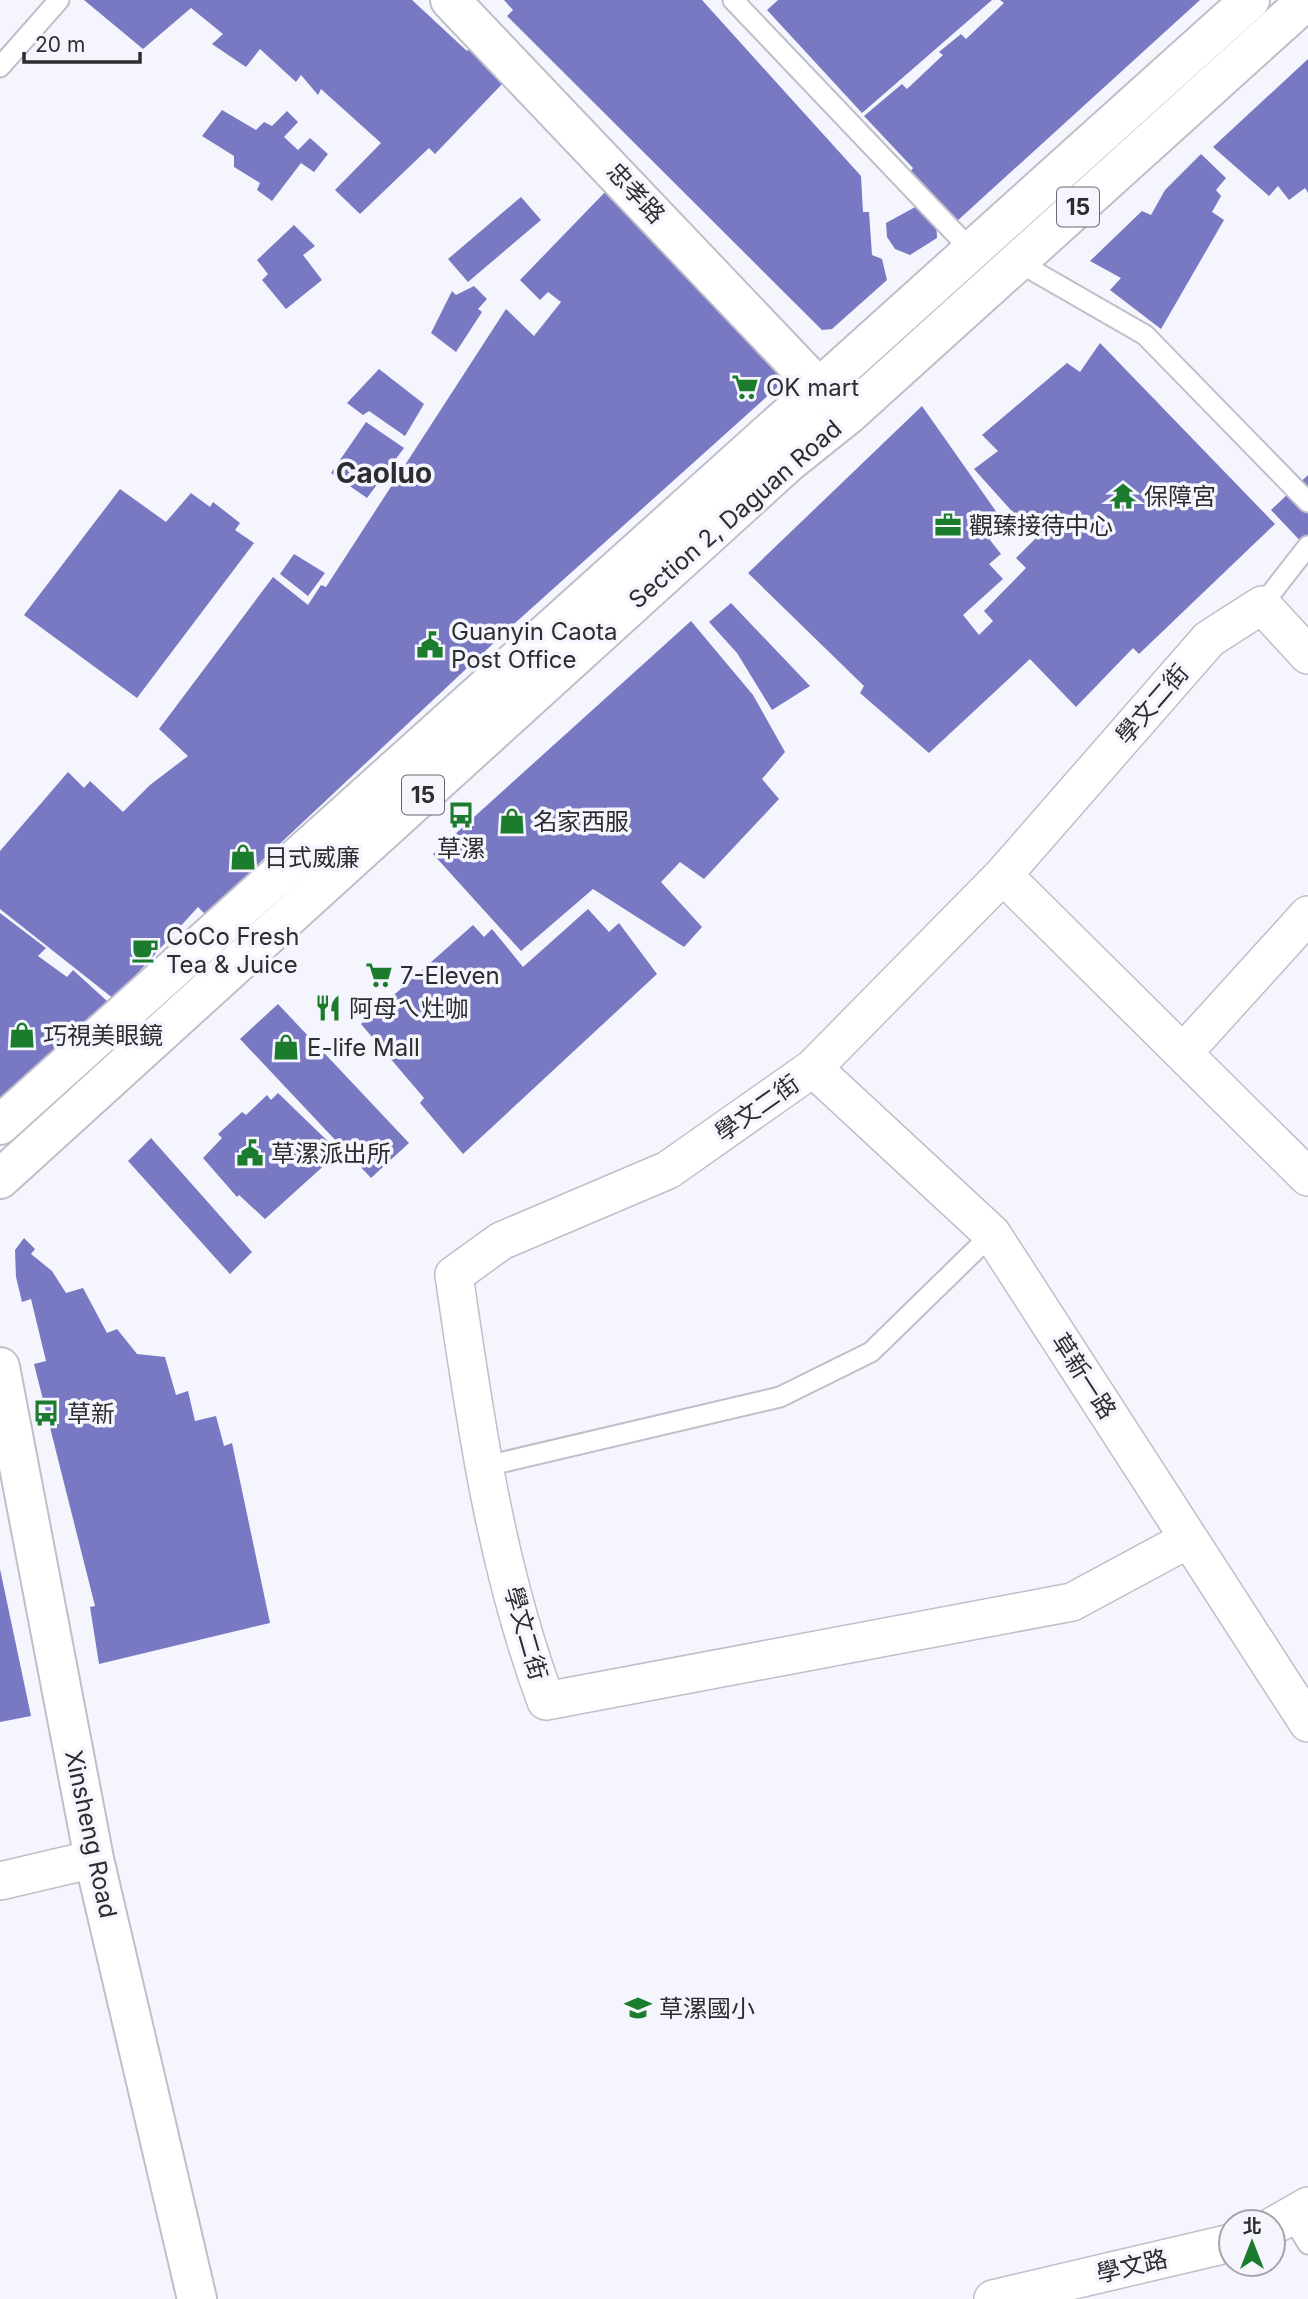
<svg xmlns="http://www.w3.org/2000/svg" width="1308" height="2299" font-family="Inter,'Noto Sans TC',sans-serif">
  <style>
    .building { fill: #7978c3 }
    .lines { fill: none; stroke-linecap: round; stroke-linejoin: round }
    .lane-casing { stroke: #bfbfca; stroke-width: 23 }
    .street-casing { stroke: #bfbfca; stroke-width: 40 }
    .secondary-casing { stroke: #bfbfca; stroke-width: 42 }
    .primary-casing { stroke: #bfbfca; stroke-width: 42 }
    .lane { stroke: #fff; stroke-width: 19 }
    .street { stroke: #fff; stroke-width: 37 }
    .secondary { stroke: #fff; stroke-width: 38 }
    .primary { stroke: #fff; stroke-width: 38 }
    .labels { text-anchor: middle; dominant-baseline: central; stroke-width: 7; stroke-linejoin: round; paint-order: stroke }
    .shield { fill: #f4f5fd; stroke: #68696e; stroke-width: 2 }
    .shield-label { font-size: 23px; font-weight: bold; fill: #2c2d31 }
    .street-label { font-size: 24px; fill: #2c2d31; stroke: #f4f5fd }
    .poi-label { font-size: 24px; fill: #2c2d31; stroke: #f4f5fd; text-anchor: start }
    .quarter-label { font-size: 28px; font-weight: bold; fill: #2c2d31; stroke: #f4f5fd }
  </style>
  <rect width="100%" height="100%" fill="#f4f5fd"/>
  <path class="building" d="M84,0h328l55,51 5,-5 32,36 -69,72 -6,-6 -69,66 -25,-24 46,-47 -60,-54 -3,6 -17,-20 -5,7 -36,-33 -14,18 -34,-23 11,-10 -32,-26 -48,41z
    M504,0h198l159,176 2,36h6l3,43 10,4 5,21 -55,49 -10,1 -315,-314 6,-6z
    M778,0h214l-130,113 -95,-103z
    M1000,0h200l-244,222 -46,-50 3,-4 -49,-52 38,-32 5,5 36,-34 -4,-3 22,-18 5,5 38,-36z
    M1308,59v134l-3,-5 -16,12 -11,-14 -9,10 -56,-49z
    M222,110l34,20 8,-8 8,4 15,-15 11,11 -14,15 14,13 12,-12 18,16 -14,18 -13,-9 -29,38 -15,-11 3,-7 -26,-16v-11l-32,-20z
    M1201,154l25,24 -10,12 5,6 -9,16 12,8 -63,109 -51,-39 11,-12 -31,-17 52,-50 9,4 14,-25z
    M609,188l174,175 -1,20 -268,241 -309,290 -7,-7 -84,92 -114,-90v-58l68,-79 16,16 6,-7 33,31 27,-27 38,-29 -29,-27 114,-152 35,28 13,-20 5,2 180,-278 28,27 27,-34 -13,-10 -8,8 -20,-20z
    M521,197l20,23 -73,62 -20,-23z
    M917,206l19,13 1,19 -27,17 -15,-6 -8,-12 -1,-14z
    M294,225l21,21 -12,9 19,25 -36,29 -24,-29 6,-6 -11,-14z
    M474,286l13,13 -9,10 4,3 -26,40 -25,-19 21,-42 4,4z
    M1100,343l175,181 -136,130 -6,-6 -57,59 -46,-48 -101,94 -69,-60 4,-7 -116,-113 174,-167 85,121 -17,13 11,14 -12,10 14,15 -40,36 16,20 14,-14 -9,-10 42,-43 -10,-10 20,-20 -62,-69 24,-18 -16,-16 85,-72 13,9z
    M379,369l45,35 -19,32 -36,-25 -6,4 -16,-12z
    M366,422l38,26 -37,50 -36,-25z
    M1308,475v74l-37,-39z
    M120,489l46,33 25,-29 19,14 3,-5 27,21 -5,7 19,13 -117,155 -113,-83z
    M294,554l31,19 -17,23 -28,-22z
    M731,603l79,83 -38,24 -35,-57 -28,-31z
    M691,621l62,74 32,57 -23,27 17,20 -75,80 -24,-17 -19,20 41,45 -18,20 -91,-58 -72,62 -88,-97z
    M588,909l21,23 10,-9 38,51 -194,180 -43,-51 4,-5 -63,-74 112,-99 11,12 8,-8 31,38z
    M0,913l46,35 -8,8 29,21 6,-7 34,31 -107,99z
    M278,1004l131,139 -38,35 -131,-139z
    M278,1093l61,59 -74,67 -26,-24 -2,2 -34,-39 19,-20 -4,-4 24,-22 4,3 21,-20 4,5z
    M151,1138l101,114 -22,22 -102,-113z
    M24,1238l11,11 -4,5 21,17 14,22 17,-5 24,45 10,-4 20,25 28,3 11,38 12,-4 7,30 21,-5 8,30 8,-3 38,180 -171,41 -9,-57 5,-1 -61,-242 12,-3 -15,-62 -9,3 -6,-25 -1,-27z
    M0,1569l31,147 -31,6z"/>
  <g class="lines">
    <g class="lane-casing">
      <path id="lane" d="M733,0l239,251
        M0,67l59,-67
        M1018,262l127,73 163,167
        M1262,605l46,-59
        M482,1467l298,-70 91,-45 121,-118
        M1292,2218l16,26"/>
    </g>
    <g class="street-casing">
      <path id="street" d="M1003,875l305,302
        M1183,1053l125,-138
        M813,1068l179,166 316,489
        M1189,1539l-117,63 -526,99c-51,-137 -71,-282 -92,-426l47,-34 167,-71 145,-102 190,-193 206,-236 53,-34 46,50
        M0,1881l94,-22
        M1273,2226l35,-20
        M993,2299l238,-56"/>
    </g>
    <g class="secondary-casing">
      <path id="secondary" d="M450,0l370,389 24,21
        M0,1367l94,492 103,440"/>
    </g>
    <g class="primary-casing">
      <path id="primary" d="M0,1125l1250,-1125
        M0,1179l789,-717 60,-48 458,-414"/>
    </g>
    <use href="#lane" class="lane"/>
    <use href="#street" class="street"/>
    <use href="#secondary" class="secondary"/>
    <use href="#primary" class="primary"/>
  </g>
  <defs>
    <g id="supermarket-bare" transform="scale(2.1)"><path d="M-6-5.5h2.5l.6 2H6L4.5 2H-2.5L-4.4-4H-6ZM-1.5 3.2a1.3 1.3 0 1 0 .1 0ZM3 3.2a1.3 1.3 0 1 0 .1 0Z" fill="#1c7c2d" stroke="#f4f5fd" stroke-width="2.5" paint-order="stroke"/></g>
    <g id="temple-bare" transform="scale(2.1)"><path d="M0-6L5-2H3V0L6.5 2.5H4V6H1.5V3h-3V6H-4V2.5H-6.5L-3 0V-2H-5Z" fill="#1c7c2d" stroke="#f4f5fd" stroke-width="2.5" paint-order="stroke"/></g>
    <g id="office-bare" transform="scale(2.1)"><path d="M-6-3h4V-5.5h4V-3h4V5H-6ZM-1-4.5V-3h2v-1.5ZM-6 0V1H6V0Z" fill="#1c7c2d" stroke="#f4f5fd" stroke-width="2.5" paint-order="stroke"/></g>
    <g id="civic-bare" transform="scale(2.1)"><path d="M-.6-6.5H3V-4.5H.6V-3L4-1V1h2V6H-6V1h2V-1L-.6-3ZM-1.2 2.5V6h2.4V2.5Z" fill="#1c7c2d" stroke="#f4f5fd" stroke-width="2.5" paint-order="stroke"/></g>
    <g id="bus-bare" transform="scale(2.1)"><path d="M-5-6H5V4H4V6H2V4H-2V6H-4V4H-5ZM-3.5-4V0h7V-4ZM-3.5 1.2v1.5H-2V1.2ZM2 1.2v1.5H3.5V1.2Z" fill="#1c7c2d" stroke="#f4f5fd" stroke-width="2.5" paint-order="stroke"/></g>
    <g id="shop-bare" transform="scale(2.1)"><path d="M-5-2.5h2.3a2.7 3.5 0 0 1 5.4 0H5L5.5 6h-11ZM-1.5-2.5h3a1.5 2.3 0 0 0-3 0Z" fill="#1c7c2d" stroke="#f4f5fd" stroke-width="2.5" paint-order="stroke"/></g>
    <g id="cafe-bare" transform="scale(2.1)"><path d="M-5.5-4.5H6V0H3Q3 3.5 0 3.5H-2.5Q-5.5 3.5-5.5 0ZM3-3.2v2h1.7v-2ZM-6 4.5H4V6H-6Z" fill="#1c7c2d" stroke="#f4f5fd" stroke-width="2.5" paint-order="stroke"/></g>
    <g id="restaurant-bare" transform="scale(2.1)"><path d="M-5-6h1v4h1v-4h1v4h1v-4h1v5L-1.5 .5V6h-2V.5L-5-1ZM5-6V6H3V1.5H1.5Q1.5-4 5-6Z" fill="#1c7c2d" stroke="#f4f5fd" stroke-width="2.5" paint-order="stroke"/></g>
    <g id="school-bare" transform="scale(2.1)"><path d="M0-5L7-2L0 1L-7-2ZM-4 1L0 2.5L4 1V4Q0 6-4 4Z" fill="#1c7c2d" stroke="#f4f5fd" stroke-width="2.5" paint-order="stroke"/></g>
  </defs>
  <g fill-rule="evenodd">
    <use href="#supermarket-bare" x="745" y="387"/>
    <use href="#temple-bare" x="1123" y="496"/>
    <use href="#office-bare" x="948" y="525"/>
    <use href="#civic-bare" x="430" y="645"/>
    <use href="#bus-bare" x="461" y="815"/>
    <use href="#shop-bare" x="512" y="821"/>
    <use href="#shop-bare" x="243" y="857"/>
    <use href="#cafe-bare" x="145" y="950"/>
    <use href="#supermarket-bare" x="379" y="975"/>
    <use href="#restaurant-bare" x="328" y="1008"/>
    <use href="#shop-bare" x="22" y="1035"/>
    <use href="#shop-bare" x="286" y="1047"/>
    <use href="#civic-bare" x="250" y="1153"/>
    <use href="#bus-bare" x="46" y="1413"/>
    <use href="#school-bare" x="638" y="2008"/>
  </g>
  <g class="labels">
    <g class="shield">
      <rect x="1057" y="187.5" width="42" height="39" rx="5"/>
      <rect x="402" y="775.5" width="42" height="39" rx="5"/>
    </g>
    <g class="shield-label">
      <text x="1078" y="207">15</text>
      <text x="423" y="795">15</text>
    </g>
    <g class="street-label">
      <text transform="translate(636 193) rotate(47)">忠孝路</text>
      <text transform="translate(735 514) rotate(-41)">Section 2, Daguan Road</text>
      <text transform="translate(1152 704) rotate(-49)">學文二街</text>
      <text transform="translate(757 1108) rotate(-35)">學文二街</text>
      <text transform="translate(1084 1376) rotate(57)">草新一路</text>
      <text transform="translate(526 1633) rotate(74)">學文二街</text>
      <text transform="translate(91 1834) rotate(78)">Xinsheng Road</text>
      <text transform="translate(1132 2266) rotate(-13)">學文路</text>
    </g>
    <g class="poi-label">
      <text x="766" y="387">OK mart</text>
      <text x="1144" y="496">保障宮</text>
      <text x="969" y="525">觀臻接待中心</text>
      <text x="451" y="631">Guanyin Caota<tspan x="451" dy="28">Post Office</tspan></text>
      <text x="533" y="821">名家西服</text>
      <text x="461" y="848" text-anchor="middle">草漯</text>
      <text x="264" y="857">日式威廉</text>
      <text x="166" y="936">CoCo Fresh<tspan x="166" dy="28">Tea &amp; Juice</tspan></text>
      <text x="400" y="975">7-Eleven</text>
      <text x="349" y="1008">阿母ㄟ灶咖</text>
      <text x="43" y="1035">巧視美眼鏡</text>
      <text x="307" y="1047">E-life Mall</text>
      <text x="271" y="1153">草漯派出所</text>
      <text x="67" y="1413">草新</text>
      <text x="659" y="2008">草漯國小</text>
    </g>
    <g class="quarter-label">
      <text x="384" y="473">Caoluo</text>
    </g>
  </g>
  <g transform="translate(1252 2243)"><circle r="33" fill="#f4f5fd" stroke="#a4a5ab" stroke-width="2"/>
  <path d="M0-5L12 26L0 18L-12 26Z" fill="#1c7c2d"/>
  <text y="-10" font-size="19" font-weight="bold" text-anchor="middle" fill="#2c2d31">北</text>
  </g>
  <path d="M24 52v10h116v-10" fill="none" stroke="#2c2d31" stroke-width="3.5"/>
  <text x="35" y="52" font-size="21" fill="#2c2d31" stroke="#f4f5fd" stroke-width="5" paint-order="stroke">20 m</text>
</svg>
